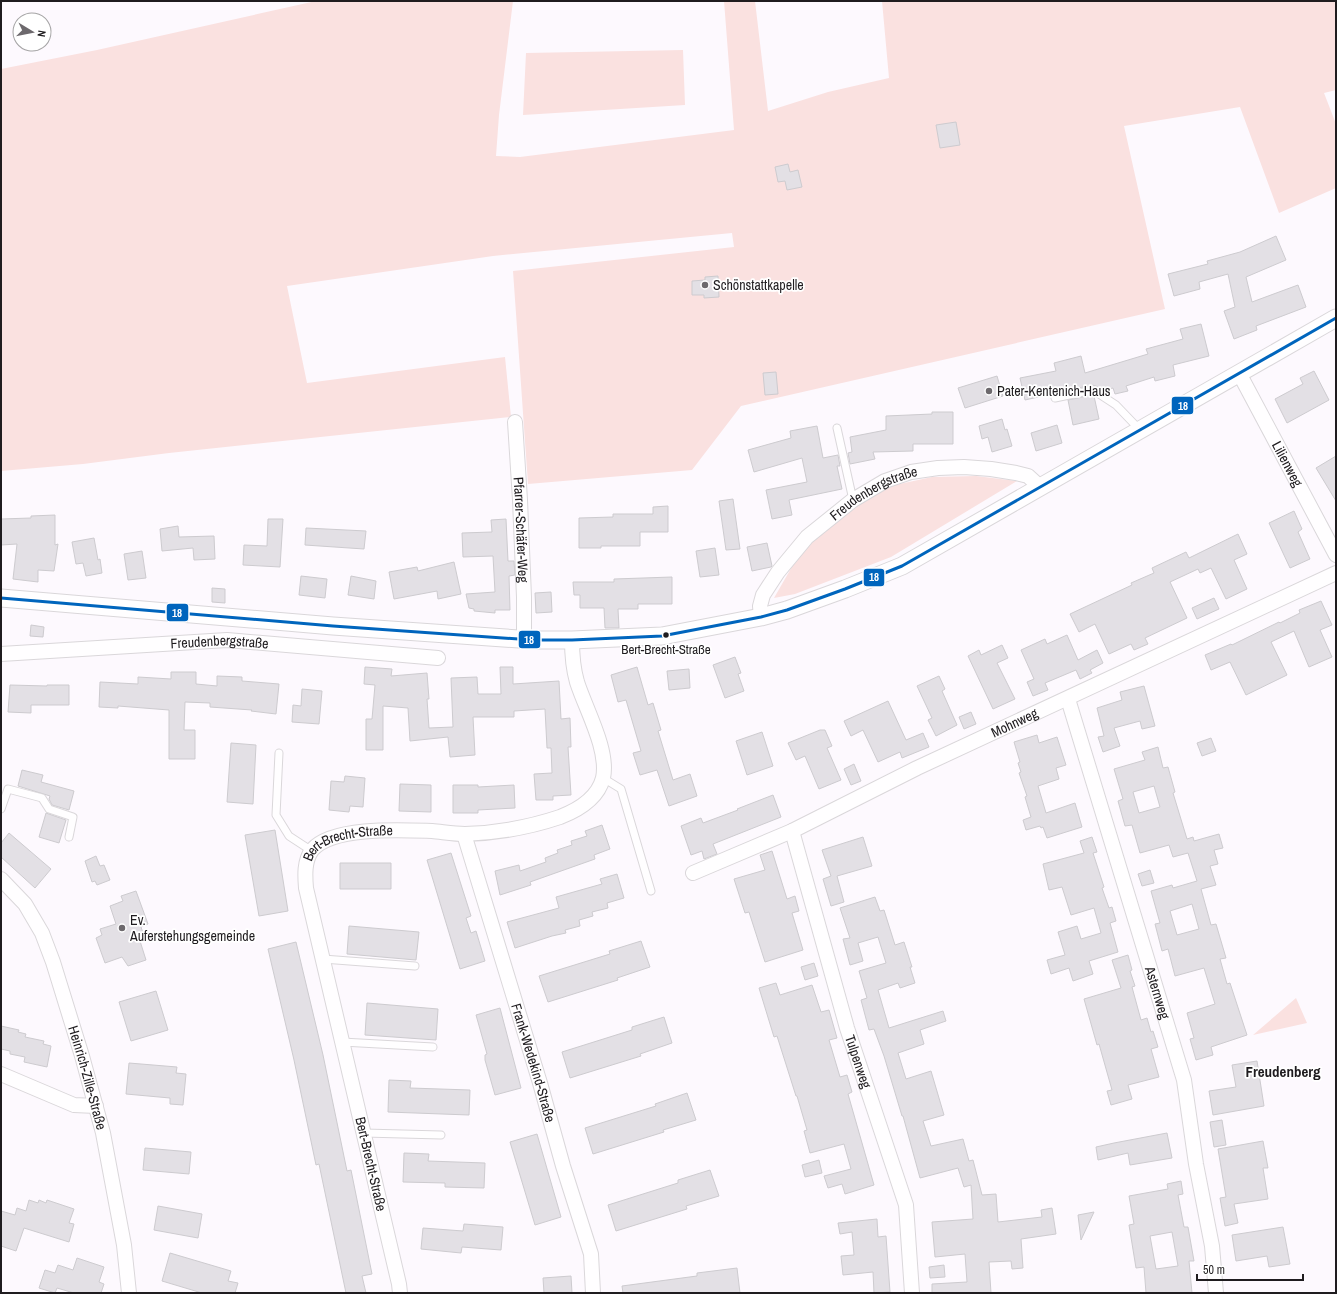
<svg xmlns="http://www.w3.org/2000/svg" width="1337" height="1294" font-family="'Archivo Narrow',sans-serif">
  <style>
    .green { fill: #fae1e0 }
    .building { fill: #e3e0e5; stroke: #cdcbcf; fill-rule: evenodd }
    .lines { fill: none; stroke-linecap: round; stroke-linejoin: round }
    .service-casing { stroke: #dad7da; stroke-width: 9 }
    .minor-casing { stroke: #dad7da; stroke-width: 16 }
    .tertiary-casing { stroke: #dad7da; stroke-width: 19 }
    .service { stroke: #fffeff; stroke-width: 7 }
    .minor { stroke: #fffeff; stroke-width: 14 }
    .tertiary { stroke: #fffeff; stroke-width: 17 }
    .bus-1-casing { stroke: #fff; stroke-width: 6 }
    .bus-1 { stroke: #0065bd; stroke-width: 3 }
    .poi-dot { fill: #6d696d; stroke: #fff; stroke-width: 1.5 }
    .bus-dot { fill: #1f1c1f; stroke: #fff; stroke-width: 1.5 }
    .labels { text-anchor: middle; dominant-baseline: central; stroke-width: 3.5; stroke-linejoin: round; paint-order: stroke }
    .bus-label { font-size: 13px; fill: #1f1c1f; stroke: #fff }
    .poi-label { font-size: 14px; fill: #1f1c1f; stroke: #fff; text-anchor: start }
    .street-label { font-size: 14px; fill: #1f1c1f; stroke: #fff }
    .neighbourhood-label { font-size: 15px; font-weight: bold; fill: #1f1c1f; stroke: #fff }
    .line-badge { stroke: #fff; stroke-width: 1.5 }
    .badge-label { font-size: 11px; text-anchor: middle; font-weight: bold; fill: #fff }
  </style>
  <rect width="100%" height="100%" fill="#fdf9fe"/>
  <path class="green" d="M316,1h197l-14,114 -3,41 24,1 214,-27 -10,-129h31l13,110 60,-19 61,-14 -7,-77h454v89l-12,3 12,31v64l-57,25 -39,-106 -116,19 41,183 -424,97 -49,64 -164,14 -15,-213 221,-24 -2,-14 -239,23 -206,30 20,97 198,-26 6,60 -342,36 -86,11 -82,7v-402l96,-19z
    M683,50l2,55 -162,10 3,-62z
    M976,476l41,5 -126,76 -96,37 -21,4 23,-40 27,-31 31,-23 40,-19 37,-8z
    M1296,998l11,25 -54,12z"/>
  <path class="building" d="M956,122l4,23 -20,3 -4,-23z
    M788,164l2,8 8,-2 4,17 -15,3 -2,-9 -7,1 -3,-15z
    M1276,236l10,24 -40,17 6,25 46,-17 8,22 -50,19 1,4 -23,9 -10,-28 11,-4 -7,-33 -29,8 1,7 -26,7 -6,-22 40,-10 -1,-3 33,-9z
    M718,276l1,21 -15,1v-3h-12v-14l13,-1v-3z
    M1201,324l8,32 -36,9 2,11 -20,5 -1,-4 -28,9 2,5 -13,3 -2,-6 -10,3 -7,-5 -4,-1 -67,15 -5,-22 36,-7 -2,-8 27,-7 4,17 63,-19 -2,-5 37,-10 -3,-10z
    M1314,371l15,29 -42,23 -12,-24 28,-15 -3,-6z
    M776,372l2,22 -13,1 -2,-22z
    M997,376l6,20 -38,12 -7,-20z
    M1092,395l2,1 5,23 -26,6 -5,-25z
    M932,412h21v32h-40v7l-40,1 2,7 -25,5 -2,-11 4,-1 -2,-15 36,-7v-14l46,-2z
    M1002,419l3,11 2,-1 5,17 -20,6 -4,-15 -6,2 -3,-13z
    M1057,425l5,18 -26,8 -5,-18z
    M817,426l6,32 15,-3 2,11h-3l5,23 -53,11 3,15 -20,4 -6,-29 41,-8 -5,-24 -48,14 -6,-22 43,-12 -1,-7z
    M1336,456v45l-20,-33z
    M733,499l7,50 -14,1 -7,-49z
    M668,506v26h-28v14h-39v2h-22v-30l34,-1v-3h40v-7z
    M1294,511l8,18 -4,3 12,27 -20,9 -21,-45z
    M55,515v30l3,-1 -4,27 -16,-1v12l-25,-3 4,-35 -16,1v-26l30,-1v-2z
    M268,519h15l-3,48 -37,-2 1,-20 23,1z
    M506,519l2,42h6l1,14 -6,1 1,34h-15v3l-21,-2v-2l-5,-1 -3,-14 29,-2 -2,-36 -30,1 -1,-24 30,-1 -1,-12z
    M178,526l1,11 35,-1 1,23 -21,1 -1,-12 -31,3 -2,-22z
    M306,528l60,3 -2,18 -59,-4z
    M1238,534l9,20 -13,6 13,29 -21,10 -15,-31 -11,5 -2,-4 -28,13 17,36 -42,20 3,6 -14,6 -3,-6 -22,10 -14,-30 -16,8 -9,-18 62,-29 -1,-2 23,-10 -2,-5 34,-16 3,6z
    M94,538l4,22 2,-1 2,14 -16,3 -3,-13 -7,1 -4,-22z
    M767,543l5,23 -1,1 -19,4 -5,-24z
    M715,548l4,27 -19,2 -4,-26z
    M142,551l4,27 -18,2 -4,-26z
    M454,562l7,32 -23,5 -1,-8 -43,8 -5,-27 28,-5 1,4z
    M301,576l26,3 -2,19 -26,-3z
    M351,576l25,5 -2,18 -26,-4z
    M672,577v27h-34v5h-20l1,19h-14l-1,-20h-24v-13h-6l-1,-13h41v-3z
    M212,588l13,1v14l-13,-1z
    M551,592l1,20 -16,1 -1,-20z
    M1214,598l5,11 -22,10 -5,-11z
    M1321,601l11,24 -12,5 12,27 -23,10 -15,-36 -23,11 16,33 -41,20 -16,-33 -19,8 -6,-15 26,-11 1,1 47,-23 1,1 20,-10 -1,-3z
    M31,625l13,2 -1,10 -13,-1z
    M1067,635l11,25 19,-10 6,13 -13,7 2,3 -12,6 -4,-9 -31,13 3,7 -15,6 -6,-14 7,-3 -13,-29 24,-11 2,5z
    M1002,645l6,13 -11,5 18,36 -22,10 -25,-53 11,-6 2,5z
    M735,657l6,16 -3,1 6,17 -19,7 -12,-33z
    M365,667l27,2 -1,7 36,-3 2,26h-2l2,29 24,-1 -2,-49 26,-1 1,17h23l-1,-27h13v17l46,-3 2,38 9,-1 1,29h-3l3,48 -18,1v4h-17l-2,-26 18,-1 -1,-25h-4l-2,-39 -31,2v6h-41l2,38 -25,2 -2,-20 -38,4 -2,-33 -25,-2v44h-17v-31h6l3,-34 -11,-1z
    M637,667l11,38 5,-2 8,27 -3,1 15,49 17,-6 7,22 -28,10 -12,-36 -17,5 -7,-22 8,-2 -15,-51 -8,2 -7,-27z
    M689,669l1,19 -21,2 -2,-19z
    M171,672h25v12l21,2v-10l25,1v4l37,3 -3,30 -25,-3 1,-1 -42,-3v-4l-25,-1 -1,28h11v29h-26v-49l-51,-4v2l-19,-1 1,-25 38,2v-7l33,2z
    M939,676l6,13 -3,2 15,34 -21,11 -8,-16 4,-2 -15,-32z
    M10,685l37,1v-1h22v20h-38v8l-23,-1z
    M1144,686l11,40 -13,3 -2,-8 -26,7 6,18 -17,6 -5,-15 6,-1 -7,-28 25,-8 -2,-8z
    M302,689l20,2 -3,33 -27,-2 1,-17 8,1z
    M888,701l18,39 17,-7 6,14 -27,11 -2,-6 -22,10 -15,-32 -12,6 -7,-15z
    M971,712l5,12 -12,5 -5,-12z
    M820,730h5l7,16 -5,2 14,32 -22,9 -14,-33 -9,4 -8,-17z
    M762,732l11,34 -26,9 -11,-34z
    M1037,735l2,8 18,-6 9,28 -10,3 3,11 -21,7 8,27 29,-10 7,24 -35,11 -4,-11 -2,1 -1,-2 -14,4 -3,-10 8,-3 -6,-20 2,-1 -8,-23 2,-1 -3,-9 2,-1 -6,-20z
    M1211,738l5,13 -14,5 -5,-13z
    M231,743l25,2 -3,59 -26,-2z
    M1158,747l5,21 5,-1 7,25 -2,1 14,46 6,-2 1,4 25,-7 4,14 -9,2 4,14 -8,2 6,19 -15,4 10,36 5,-1 10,34 -6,1 7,25 3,-1 17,52 -36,12 2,8 -17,5 -6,-21 4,-1 -7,-25 28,-9 -11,-36 -29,8 -7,-27 -6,2 -7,-27 5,-1 -9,-32 21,-6 1,3 24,-7 -9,-28 -15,4 -4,-12 -29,8 -8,-28 -7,1 -7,-25 5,-2 -9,-30 31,-9 -3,-8zM1154,786l6,21 -21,6 -6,-21zM1192,904l7,25 -22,6 -7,-24z
    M854,764l7,17 -10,4 -7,-16z
    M22,770l21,5 -2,7 33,9 -5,19 -17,-5 -3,-6 1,-3 -32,-10z
    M345,776l20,2 -2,29 -13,-1 -1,6 -20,-2 2,-29 13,1z
    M400,784l31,1v27l-32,-1z
    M453,785h25v2l36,-2 1,23 -37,2v3h-25z
    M773,795l8,22 -68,27 4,10 -13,5 -2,-8 -11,4 -10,-29 20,-8 2,5 35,-13 -1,-1z
    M46,813l20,7 -7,23 -20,-6z
    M602,825l8,24 -16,6 1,4 -65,23 1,3 -31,10 -5,-24 24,-6 1,6 26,-9 -1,-4 13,-5 -1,-3 15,-5 -1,-4 16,-5 -2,-5z
    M275,830l13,81 -29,5 -14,-81z
    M9,833l42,36 -16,19 -34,-31v-14z
    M863,837l9,29 -35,10 7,26 -13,4 -8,-27 8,-3 -9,-26z
    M1092,837l5,15 -4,1 11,34 -2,1 7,20 3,-1 4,14 -6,2 8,29 -29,9 4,13 -20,7 -4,-13 -18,6 -4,-14 18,-5 -7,-23 19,-6 4,13 20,-6 -7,-25 -23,7 -9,-28 -13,3 -6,-26 41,-11 -4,-12z
    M772,851l15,48 8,-3 4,15 -7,2 11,37 -38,12 -16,-50 -4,1 -11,-34 31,-9 -5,-15z
    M451,853l20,63 -5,2 5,15 5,-2 9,30 -25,8 -33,-109z
    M96,856l4,10 4,-1 6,15 -13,5 -2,-4 -3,1 -7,-21z
    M340,863h51v26h-51z
    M1150,870l4,13 -12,3 -4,-12z
    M617,874l7,24 -17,5 1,5 -16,4 1,4 -14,4 1,6 -15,4 1,3 -14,3 -37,12 -8,-26 52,-14 -3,-11 46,-13 -2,-5z
    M136,891l12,33 -7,3 4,12 -5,2 6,19 -18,6 -6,-9 -17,6 -9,-25 6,-3 -2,-6 16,-5 -6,-18 13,-5 -2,-5z
    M875,897l5,14 4,-1 11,35 9,-3 8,25h-2l5,16 -15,5 -2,-5 -20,7 11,38 54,-17 3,10 -26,9 4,14 -26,9 8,26 25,-8 13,44 -21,6 8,25 32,-7 6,22 4,-1 9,35 14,-1 2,28 44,-5 -1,-7 11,-2 4,26 -35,5 2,29 -11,1 -1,-8 -22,1 2,31h-59v-9l35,-2 -2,-28 -30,3 -3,-35 41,-3 -2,-34 -7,2 -6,-19 -38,10 -17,-62h-1l-18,-60 -10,-27 -5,1 -8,-30 6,-2 -8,-27 27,-8 -8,-26 -20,6 5,18 -13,4 -7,-26 7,-1 -10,-30z
    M349,926l70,6 -3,28 -69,-6z
    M641,941l9,26 -33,11 1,2 -70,22 -9,-26 71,-22 -1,-3z
    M296,942l27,113 24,116 4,-1 21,104 -10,2 4,17h-20l-27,-129 -3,1 -22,-105 -26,-111z
    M1128,955l4,15 -2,1 5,15 -3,1 9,33 6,-2 4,14 2,-1 5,16 -7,2 8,28 -31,8 4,14 -21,6 -4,-14 5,-1 -13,-46 -2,1 -13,-46 37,-11 -9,-28z
    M814,963l4,13 -13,4 -4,-13z
    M776,983l4,12 32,-10 9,27 8,-2 8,28 -8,2 11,37 7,-2 5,17 -4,2 26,91 -29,9 -3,-10 -14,4 -4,-12 27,-7 -7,-25 -34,9 -6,-22 3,-1 -10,-34h-1l-19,-60 -3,1 -15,-49z
    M156,991l12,39 -37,11 -12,-39z
    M367,1003l71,6 -2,31 -71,-5z
    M500,1008l21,80 -26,7 -10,-35v-5l2,-1 -11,-39z
    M664,1017l8,26 -32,11 1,2 -71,22 -8,-26 70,-22v-3z
    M1,1026l18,4 -1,2 8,2 -1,3 19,4 -1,3 8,2 -4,21 -23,-5 1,-5 -15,-3v-3l-9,-2z
    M1257,1061l7,45 -51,9 -4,-24 27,-4 -4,-22z
    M129,1063l48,4 -1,6 10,1 -3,31 -13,-1v-6l-44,-4z
    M389,1080l22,1 -1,7 60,2 -1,25 -81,-3z
    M687,1093l9,27 -33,10 1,2 -71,22 -8,-26 71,-22 -1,-2z
    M1222,1120l4,25 -12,2 -4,-25z
    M1167,1133l5,25 -42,7 -2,-12 -30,7 -2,-13 18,-4z
    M537,1134l24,83 -26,8 -25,-83z
    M1263,1141l5,27h-5l5,31 -34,5 4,19 -13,3 -5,-28 6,-1 -8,-48z
    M145,1148l46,4 -2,22 -46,-4z
    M404,1153l25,1 -1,7 57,2 -1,25 -39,-1v-4l-42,-1z
    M819,1160l3,13 -17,4 -3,-12z
    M710,1170l9,26 -33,10 1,3 -71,22 -8,-26 70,-22v-3z
    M1181,1181l2,13 -5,1 6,32h4l6,34h-5l3,32h-46l-2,-26 -8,1 -7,-43 5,-1 -5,-28 39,-7 -1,-5zM1172,1232l6,34 -22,3 -6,-33z
    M29,1200l9,3 1,-3 7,3 1,-3 27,9 -5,14 5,1 -5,18 -45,-14 -8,23 -15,-5v-35l14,4 2,-7 9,3z
    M158,1206l44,8 -4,24 -44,-8z
    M1094,1212l-13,28 -3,-25z
    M877,1219l1,18 8,-1 4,56 -16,1 -1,-21 -30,3 -2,-19 13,-1 -2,-23 -12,2 -2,-11z
    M464,1224l39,3 -2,23 -39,-3 -1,6 -40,-4 2,-21 40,3z
    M1283,1227l7,37 -21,3 -2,-11 -31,5 -4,-26z
    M170,1253l61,18 -3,10 10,2 -3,10h-33l-40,-12z
    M77,1258l27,9 -5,15 5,2 -3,9h-27l-17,-5 -2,5 -16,-5 6,-18 10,3 3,-8 15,5z
    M944,1265l1,12 -15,1 -1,-11z
    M737,1268l3,25h-117l-1,-7 75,-10v-3z
    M571,1276l1,17h-28l-1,-15z"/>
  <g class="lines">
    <g class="service-casing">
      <path id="service" d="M1055,398l38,-8 23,15 24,25
        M837,428l16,72
        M279,753l-3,62 13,21 23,15
        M603,778l18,11 30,102
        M1,809l7,-20 34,9 7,11 24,8 -4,20
        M323,959l92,7
        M342,1042l91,5
        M364,1133l77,2"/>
    </g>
    <g class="minor-casing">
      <g id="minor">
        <path id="s1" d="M1239,373l97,182"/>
        <path id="s2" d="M515,422l5,78 4,97v42"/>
        <path id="s3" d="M761,617l-1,-11 3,-11 15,-23 29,-35 46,-37 32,-19 26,-9 27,-4 26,-1 27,2 25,4 12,3 12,11"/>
        <path id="s4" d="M1,654l226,-14 211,18"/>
        <path id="s5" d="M1068,699l116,381 12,84 16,82 4,47"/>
        <path id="s6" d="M792,831l55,197 59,177 6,88"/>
        <path id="s7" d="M464,834l76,249 23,83 28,88 2,39"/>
        <path id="s8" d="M693,873l99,-42 125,-63 419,-195"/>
        <path id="s9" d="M1,879l24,25 17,29 11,29 29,94 21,77 21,112 5,48"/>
        <path d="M1,1074l73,31 22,1"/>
        <path id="s10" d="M400,1293l-1,-9 -93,-396c-1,-12 -2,-27 6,-38 20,-24 90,-20 120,-19 11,1 22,3 33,3 32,-1 65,-7 95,-17 18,-7 38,-19 43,-39 6,-28 -17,-68 -26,-96 -4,-14 -5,-27 -5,-42"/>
      </g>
    </g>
    <g class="tertiary-casing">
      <path id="tertiary" d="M1,598l332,28 200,14h39l90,-4 99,-19 26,-7 58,-21 57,-23 434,-248"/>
    </g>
    <use href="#service" class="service"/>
    <use href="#minor" class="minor"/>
    <use href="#tertiary" class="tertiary"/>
    <g class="bus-1-casing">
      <path id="bus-1" d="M1,598l332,28 200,14h39l90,-4 99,-19 26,-7 58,-21 57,-23 434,-248"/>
    </g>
    <use href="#bus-1" class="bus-1"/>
  </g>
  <g class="poi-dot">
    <circle cx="705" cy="285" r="4"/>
    <circle cx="989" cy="391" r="4"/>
    <circle cx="122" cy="928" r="4"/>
  </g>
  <circle class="bus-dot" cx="666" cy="635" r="3.5"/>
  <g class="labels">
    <g class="bus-label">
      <text x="666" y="649">Bert-Brecht-Straße</text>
    </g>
    <g class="poi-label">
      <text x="713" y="285">Schönstattkapelle</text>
      <text x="997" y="391">Pater-Kentenich-Haus</text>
      <text x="130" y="920">Ev.<tspan x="130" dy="16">Auferstehungsgemeinde</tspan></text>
    </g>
    <g class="street-label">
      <text stroke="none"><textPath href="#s1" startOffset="103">Lilienweg</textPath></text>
      <text stroke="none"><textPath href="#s3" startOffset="176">Freudenbergstraße</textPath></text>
      <text stroke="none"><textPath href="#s2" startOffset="108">Pfarrer-Schäfer-Weg</textPath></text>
      <text stroke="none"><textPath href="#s4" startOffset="219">Freudenbergstraße</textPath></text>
      <text stroke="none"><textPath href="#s8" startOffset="355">Mohnweg</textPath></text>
      <text stroke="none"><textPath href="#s10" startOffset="492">Bert-Brecht-Straße</textPath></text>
      <text stroke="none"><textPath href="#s5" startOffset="307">Asternweg</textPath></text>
      <text stroke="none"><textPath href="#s6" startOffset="240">Tulpenweg</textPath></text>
      <text stroke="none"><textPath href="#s7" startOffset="239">Frank-Wedekind-Straße</textPath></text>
      <text stroke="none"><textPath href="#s9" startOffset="220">Heinrich-Zille-Straße</textPath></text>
      <text transform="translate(371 1164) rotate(77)">Bert-Brecht-Straße</text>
    </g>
    <g class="neighbourhood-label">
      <text x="1283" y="1071">Freudenberg</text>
    </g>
  </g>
  <g class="line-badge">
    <rect x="1171" y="396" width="23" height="19" rx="4" fill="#0065bd"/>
    <rect x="863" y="568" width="22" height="19" rx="4" fill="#0065bd"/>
    <rect x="166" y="603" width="23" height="19" rx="4" fill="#0065bd"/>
    <rect x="518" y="630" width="23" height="19" rx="4" fill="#0065bd"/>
  </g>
  <g class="badge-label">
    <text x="1183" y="410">18</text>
    <text x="874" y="581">18</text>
    <text x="177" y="617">18</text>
    <text x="529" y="644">18</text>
  </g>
  <rect width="1337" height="1294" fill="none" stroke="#1f1c1f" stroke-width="4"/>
  <g transform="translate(32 32) rotate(100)"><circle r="19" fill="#ffffff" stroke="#a5a4a5"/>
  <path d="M0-3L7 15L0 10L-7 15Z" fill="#6d696d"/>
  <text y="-6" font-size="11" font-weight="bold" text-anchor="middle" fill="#1f1c1f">N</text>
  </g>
  <path d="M1197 1274v6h106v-6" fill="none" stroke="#1f1c1f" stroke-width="2"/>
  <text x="1203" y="1274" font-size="12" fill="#1f1c1f" stroke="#ffffff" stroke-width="3" paint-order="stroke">50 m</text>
</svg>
